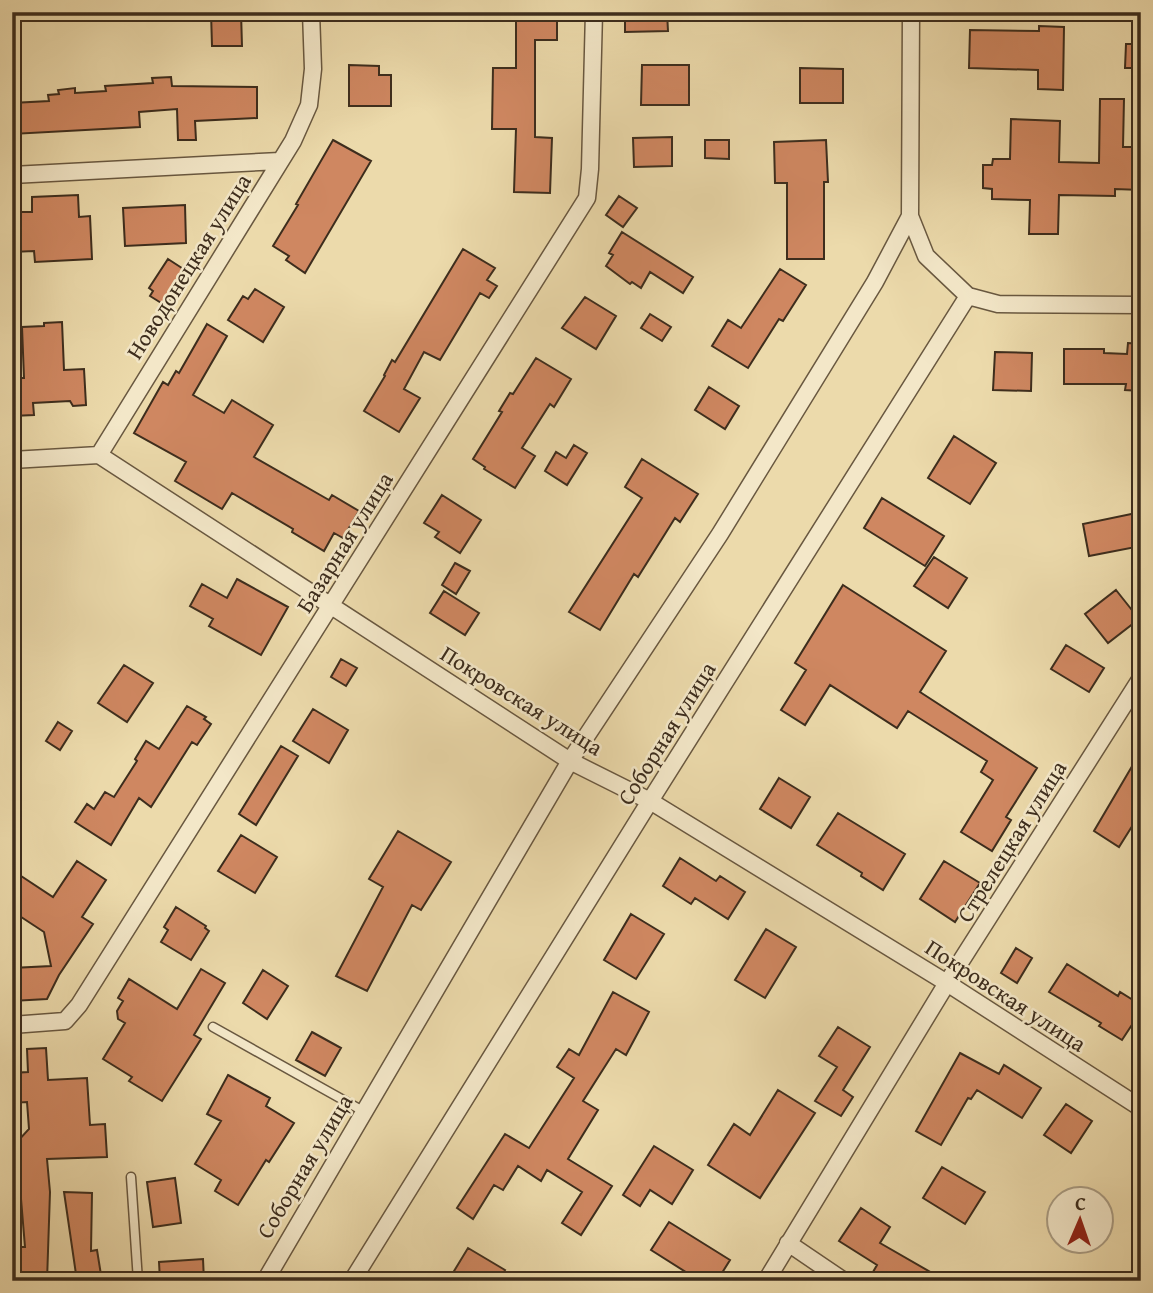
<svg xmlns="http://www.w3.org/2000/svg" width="1153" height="1293" font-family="'Gentium Book Plus',serif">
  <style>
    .building { fill: #cf8761; stroke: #3d2d1d; stroke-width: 2 }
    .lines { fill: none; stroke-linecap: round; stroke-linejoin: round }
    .lane-casing { stroke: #695840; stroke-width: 11 }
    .street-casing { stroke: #695840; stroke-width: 19 }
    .lane { stroke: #f3e7c8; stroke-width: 8 }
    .street { stroke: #f3e7c8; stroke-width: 16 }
    .labels { text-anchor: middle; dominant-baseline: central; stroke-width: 5; stroke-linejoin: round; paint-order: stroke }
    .street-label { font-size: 23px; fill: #3d2d1d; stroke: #f3e7c8 }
  </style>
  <rect width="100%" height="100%" fill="#ecdaab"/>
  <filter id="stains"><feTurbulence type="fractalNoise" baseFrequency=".00286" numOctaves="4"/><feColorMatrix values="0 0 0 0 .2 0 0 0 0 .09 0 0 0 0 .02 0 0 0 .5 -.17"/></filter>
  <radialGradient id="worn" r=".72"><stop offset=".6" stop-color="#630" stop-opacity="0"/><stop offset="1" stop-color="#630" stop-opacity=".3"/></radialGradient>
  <path class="building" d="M211,12h30l1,34h-30z
    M516,12h41v28h-22v97l17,1 -2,55 -36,-1 2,-63h-24l1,-61h23z
    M625,12h42l1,19 -43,1z
    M1039,26l25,1 -1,63 -25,-1v-19l-69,-2 1,-38 69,1z
    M1126,44h15v24h-16z
    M349,65l30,1v9h12v31h-42z
    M642,65h47v40h-48z
    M800,68l43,1v34h-43z
    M171,77l1,9 85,1v31l-62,3 1,19h-18l-1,-31 -38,3 1,15 -128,7v-31l37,-2 -1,-6 11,-1 -1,-4 17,-2v5l31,-2 -1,-5 48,-3 -1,-5z
    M1100,99h24l-1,48h18v43l-26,-1v7l-56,-1 -1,39h-29l1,-34 -38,-1v-10l-9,-1v-23h9l1,-6h17l1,-40 49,2 -1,41 40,1z
    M672,137v29l-38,1 -1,-29z
    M333,140l38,21 -66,112 -19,-13 3,-4 -16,-10 25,-41 -2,-1z
    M705,140h24v19l-24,-1z
    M826,140l2,42h-4v77h-37v-76h-12l-1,-41z
    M78,195l1,22 11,-1 2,43 -57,3 -1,-11 -22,1v-40h20v-15z
    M619,196l18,12 -14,19 -17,-12z
    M185,205l1,38 -61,3 -2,-38z
    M622,232l71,45 -10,16 -33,-21 -9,16 -9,-6 -2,2 -24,-18 7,-11 -4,-2z
    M463,249l32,19 -8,12 10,6 -8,12 -9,-5 -40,67 -16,-8 -20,37 16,9 -21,34 -35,-21 21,-35 -1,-1 8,-15 3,2z
    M168,259l20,13 -22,34 -16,-10 3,-5 -4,-3z
    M780,269l26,16 -23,36 -4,-2 -31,49 -36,-22 16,-26 13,8z
    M255,289l29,18 -21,35 -35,-22 15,-24 5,3z
    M585,297l31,19 -20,33 -34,-21z
    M650,314l21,13 -9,14 -21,-13z
    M62,322l2,48 20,-1 2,36 -13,1 -3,-5 -37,2 1,12 -22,1v-38h12l-2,-51 22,-1v-3z
    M207,324l20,12 -34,59 31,18 8,-13 41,25 -19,32 75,43 3,-5 27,16 -16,27 -9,-5 -10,18 -32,-19 1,-3 -61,-36 -10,16 -47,-28 11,-19 -52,-29 29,-51 5,3 8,-14 3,2z
    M1128,343l13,1v47l-16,-1 1,-6h-62v-35h40v4l23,1z
    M995,352l37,1 -1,38 -38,-1z
    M536,358l35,21 -17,28 -4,-3 -28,44 13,8 -20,32 -31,-19 1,-2 -12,-8 29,-47 -3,-1 11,-18 3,1z
    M709,387l30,19 -14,23 -30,-19z
    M954,436l42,27 -26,41 -42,-26z
    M574,445l13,8 -20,32 -22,-14 11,-19 10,6z
    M642,459l56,35 -18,28 -5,-4 -37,59 -4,-3 -34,56 -31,-18 73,-114 -17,-11z
    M442,495l39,25 -21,33 -25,-16 4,-5 -15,-9z
    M882,498l62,38 -19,30 -61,-38z
    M1141,512v34l-52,10 -6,-32z
    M934,557l33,21 -19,30 -34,-22z
    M455,563l15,8 -14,23 -14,-9z
    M237,579l51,28 -27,48 -52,-29 4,-7 -23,-13 12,-22 25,14z
    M843,585l103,66 -26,41 117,76 -31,49 5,3 -19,31 -31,-19 32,-52 -12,-8 6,-11 -79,-50 -11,17 -67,-43 -25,40 -24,-15 25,-40 -11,-7z
    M1116,590l23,29 -31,24 -23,-29z
    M444,591l35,22 -14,22 -35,-22z
    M1066,645l38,23 -15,24 -38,-23z
    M341,659l16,9 -11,18 -15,-9z
    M124,665l29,18 -26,39 -29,-19z
    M187,706l19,11 -2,2 7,5 -14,21 -5,-3 -41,65 -12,-9 -28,47 -36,-23 12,-18 7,5 11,-17 9,5 23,-36 -2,-2 11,-18 13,8z
    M313,709l35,21 -19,33 -36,-22z
    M58,722l14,9 -12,19 -14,-9z
    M281,746l17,10 -42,69 -17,-11z
    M1141,751v61l-22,35 -25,-16z
    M779,778l31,19 -19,31 -31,-19z
    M838,813l67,41 -22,36 -22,-14 1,-3 -45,-28z
    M398,831l53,31 -30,48 -9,-5 -45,86 -31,-15 47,-89 -14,-8z
    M241,835l36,22 -22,36 -37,-22z
    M680,858l36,23 4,-5 25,16 -17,27 -33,-21 -4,6 -28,-18z
    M77,861l29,19 -24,37 11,7 -34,51 -12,24 -35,2v-33l39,-2 -7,-34 -32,-21v-41l41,27z
    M944,861l36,22 -25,39 -35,-23z
    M176,907l30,19 -1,2 4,3 -18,29 -30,-18 7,-12 -4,-3z
    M631,914l33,20 -28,45 -32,-19z
    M766,929l30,18 -31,51 -30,-18z
    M1016,948l16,10 -15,25 -16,-10z
    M1067,964l51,32 2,-4 21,13v6l-19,29 -23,-14 2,-3 -52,-31z
    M201,969l24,14 -31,52 7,4 -39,62 -33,-20 3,-4 -29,-18 22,-36 -7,-4 -1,-8 6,-10 -5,-3 11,-19 48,30z
    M263,970l25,16 -21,33 -24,-16z
    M613,992l36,20 -23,43 -10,-6 -33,52 15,9 -30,49 44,27 -31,49 -19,-12 20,-31 -35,-22 -6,11 -23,-15 -15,24 -9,-5 -21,34 -16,-11 48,-74 24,14 45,-70 -17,-11 12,-18 10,6z
    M838,1027l32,20 -27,43 10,7 -12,19 -26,-15 22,-34 -18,-11z
    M312,1032l29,16 -16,28 -29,-16z
    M46,1048l2,32 39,-2 3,47 15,-1 2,33 -60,2 3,33 -3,89h-28l1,-34h5l-6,-72 -7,1v-34h5l12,-13 -2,-27 -15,1v-30l16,-1 -1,-23z
    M960,1053l39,21 5,-9 37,23 -19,30 -45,-28 -6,9 -3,-1 -27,47 -25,-14z
    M228,1075l42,23 -4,8 28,17 -25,39 -3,-2 -28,45 -23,-14 6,-11 -26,-16 26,-43 -14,-7z
    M778,1090l37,23 -55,85 -52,-33 26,-41 16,11z
    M1066,1104l26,17 -21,32 -27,-18z
    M654,1146l39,24 -21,34 -22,-14 -10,16 -17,-11z
    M942,1167l43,25 -20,32 -42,-26z
    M175,1178l6,45 -28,4 -6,-45z
    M64,1192l28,1 -1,58 6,-1 5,31h-25z
    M861,1208l29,19 -10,16 66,38h-58l-15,-9 4,-7 -38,-24z
    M669,1222l61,38 -13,21h-17l-49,-31z
    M468,1248l37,22 -7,11h-50z
    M203,1259l1,22h-44l-1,-19z"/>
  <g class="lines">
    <g class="lane-casing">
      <path id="lane" d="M213,1027l150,84
        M131,1177l7,104"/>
    </g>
    <g class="street-casing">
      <path id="street" d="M911,12l-1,204 16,40 42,40 30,8 143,1
        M12,175l268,-14
        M99,455l471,306 80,40 297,182 194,125
        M99,455l194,-314 16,-36 4,-36 -2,-57
        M12,460l87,-5
        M12,1025l53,-4 14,-16 508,-807 3,-29 4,-157
        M788,1243l56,38
        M265,1281l305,-520 150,-227 155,-252 35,-66
        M352,1281l298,-480 318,-505
        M766,1281l181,-298 194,-305"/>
    </g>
    <use href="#lane" class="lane"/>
    <use href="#street" class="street"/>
  </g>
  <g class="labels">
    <g class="street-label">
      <text transform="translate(188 266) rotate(-58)">Новодонецкая улица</text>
      <text transform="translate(344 542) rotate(-58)">Базарная улица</text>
      <text transform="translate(522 700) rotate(32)">Покровская улица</text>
      <text transform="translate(666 733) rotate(-58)">Соборная улица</text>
      <text transform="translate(1011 841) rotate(-58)">Стрелецкая улица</text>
      <text transform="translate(1006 995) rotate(33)">Покровская улица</text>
      <text transform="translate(304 1166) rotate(-59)">Соборная улица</text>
    </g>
  </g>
  <rect width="1153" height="1293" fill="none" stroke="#ecdaab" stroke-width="42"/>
  <rect x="14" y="14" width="1125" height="1265" fill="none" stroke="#3d2d1d" stroke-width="3.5"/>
  <rect x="21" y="21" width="1111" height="1251" fill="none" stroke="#3d2d1d" stroke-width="2"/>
  <g transform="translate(1080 1220) rotate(2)"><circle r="33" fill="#f3e7c8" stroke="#aa9d84" stroke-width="2"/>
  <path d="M0-5L12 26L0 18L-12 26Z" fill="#8f2418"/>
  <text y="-10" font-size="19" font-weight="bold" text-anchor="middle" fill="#3d2d1d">С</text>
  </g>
  <rect width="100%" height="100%" filter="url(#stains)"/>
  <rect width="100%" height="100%" fill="url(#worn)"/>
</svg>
